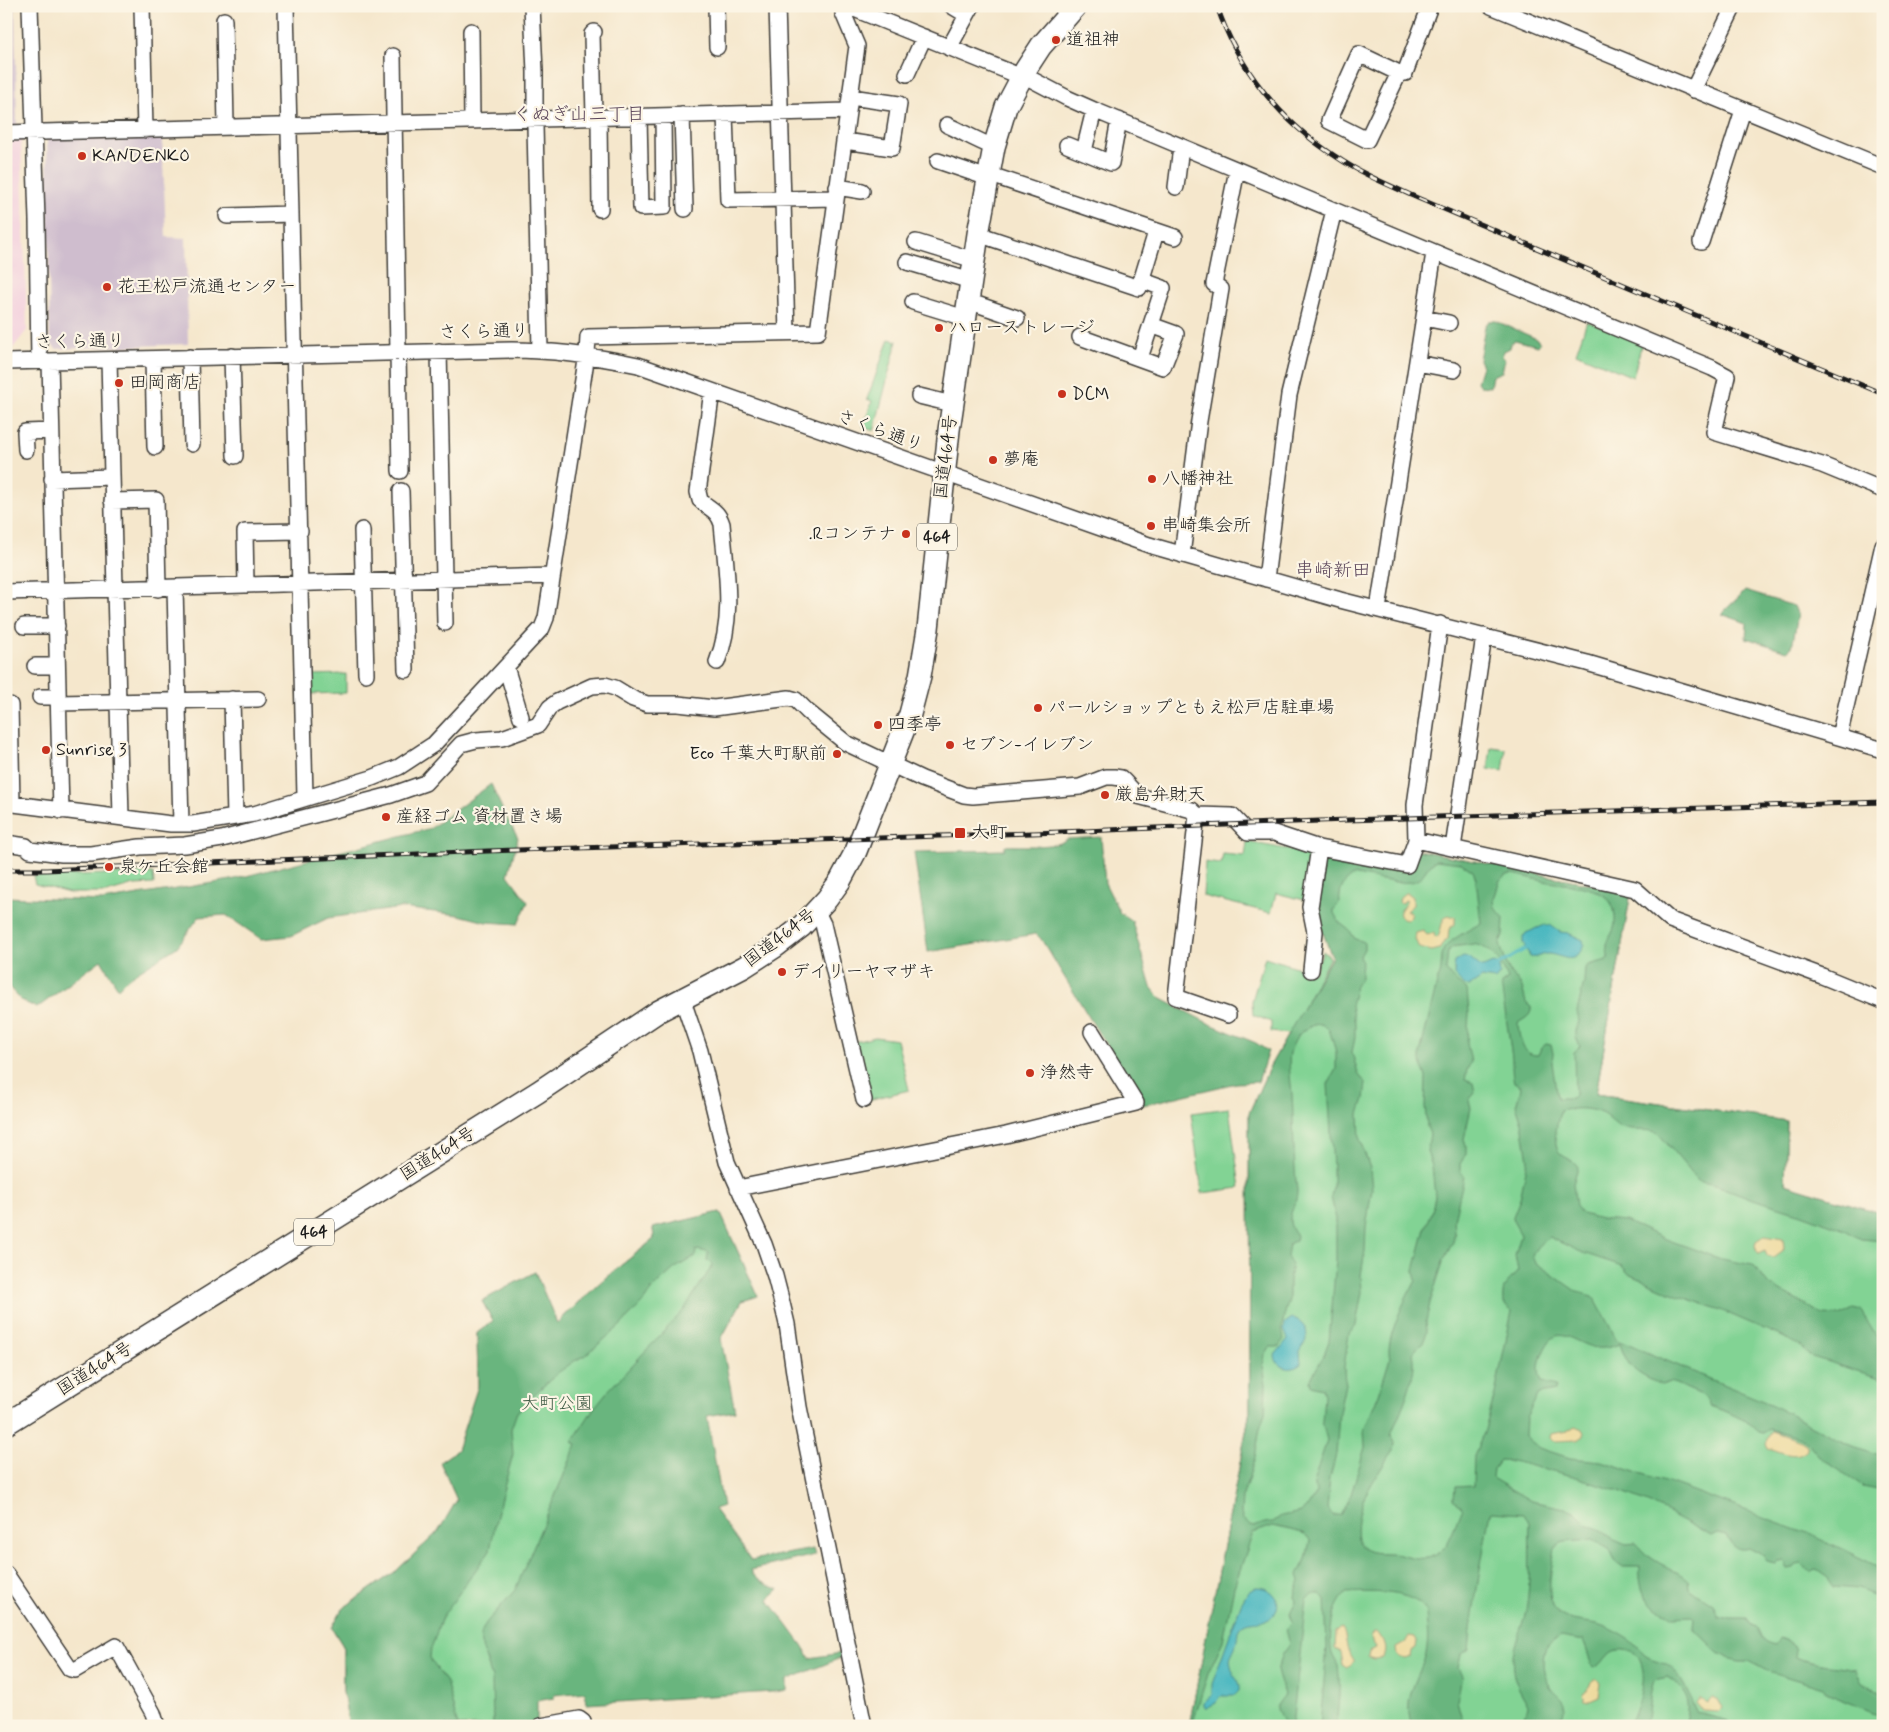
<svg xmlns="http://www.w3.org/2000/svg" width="1889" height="1732" font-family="Mynerve,'Klee One',sans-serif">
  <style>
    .built { fill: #f3cfde }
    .industrial { fill: #cfbdce }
    .green { fill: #82d394; stroke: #4f7858 }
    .forest { fill: #69b57e; stroke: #42684d; fill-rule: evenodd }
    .sand { fill: #eeda9e; stroke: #857b5d }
    .water { fill: #48b7c0; stroke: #326a6e }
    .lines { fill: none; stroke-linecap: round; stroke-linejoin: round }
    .stream { stroke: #48b7c0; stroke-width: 3 }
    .minor-casing { stroke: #3d3a36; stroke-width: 18 }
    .highway-casing { stroke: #3d3a36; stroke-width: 24 }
    .minor { stroke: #fff; stroke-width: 15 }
    .highway { stroke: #fff; stroke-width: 21 }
    .rail-casing { stroke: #1c1c1c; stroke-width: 5 }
    .rail { stroke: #fcf5e5; stroke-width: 3; stroke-dasharray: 9; stroke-linecap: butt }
    .poi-dot { fill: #c8321e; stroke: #fcf5e5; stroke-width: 2 }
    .labels { text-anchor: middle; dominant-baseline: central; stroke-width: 4.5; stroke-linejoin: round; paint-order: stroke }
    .shield { fill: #fcf5e5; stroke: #5f5d58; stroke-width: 1 }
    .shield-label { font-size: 16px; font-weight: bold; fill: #1c1c1c }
    .poi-label { font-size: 18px; fill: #1c1c1c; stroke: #fcf5e5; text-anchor: start }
    .street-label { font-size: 18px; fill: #1c1c1c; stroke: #fcf5e5 }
    .park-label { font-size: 18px; fill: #405c46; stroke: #fcf5e5 }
    .neighbourhood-label { font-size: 19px; fill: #5d485c; stroke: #fcf5e5 }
  </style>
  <rect width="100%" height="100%" fill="#fcf5e5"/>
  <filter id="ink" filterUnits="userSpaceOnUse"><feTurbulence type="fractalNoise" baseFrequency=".02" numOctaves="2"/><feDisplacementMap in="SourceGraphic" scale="10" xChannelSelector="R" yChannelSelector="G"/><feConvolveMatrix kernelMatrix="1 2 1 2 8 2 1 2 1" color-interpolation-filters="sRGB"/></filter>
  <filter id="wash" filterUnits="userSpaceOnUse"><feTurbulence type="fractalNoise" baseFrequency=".0096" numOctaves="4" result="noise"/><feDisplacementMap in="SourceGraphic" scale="20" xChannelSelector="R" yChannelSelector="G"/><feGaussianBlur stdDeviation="1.12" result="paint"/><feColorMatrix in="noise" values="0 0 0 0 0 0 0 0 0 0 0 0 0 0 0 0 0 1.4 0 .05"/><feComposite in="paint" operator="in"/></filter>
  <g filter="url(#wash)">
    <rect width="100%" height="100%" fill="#f5e7cc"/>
    <path class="built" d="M21,137l6,193 -14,18h-7v-210z"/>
    <path class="industrial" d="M6,6h9l2,122h-11z
      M162,135l4,102 20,1 2,106 -132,5 -6,-7 -3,-206z"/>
    <path class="green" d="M1587,321l55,22 -9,34 -57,-24z
      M889,339l8,2 -23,90 -11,-4 9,-26 -5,-2z
      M346,674v19l-40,1v-19z
      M1491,747l15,2 -3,22 -15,-2z
      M1247,842l62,11 -5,47 -28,-7 -5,20 -68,-17 2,-34 16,2 2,-10 22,2z
      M1418,850l213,42 -35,202 191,27 -2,63 98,30v512h-694l61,-315 -1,-298 21,-47 18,-32 -17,-2v-10l-18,-7 -1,-14 13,-44 49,16 9,-22 7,6 -28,53 30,-53 -14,-38 5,-66 86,19z
      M153,873l1,11 -20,1 -28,8h-37l-34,-9 -2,-8z
      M875,1037l22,3 12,50 -41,10 -14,-58z
      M1229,1108l11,80 -38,5 -11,-80z
      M720,1212l38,84 -16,5 -21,38 -194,258 10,125 -5,1v3h-183l-6,-34v-46l-11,-18 10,-19 54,-38 42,-39 19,-32 -17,-38 17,-12 21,-64 -1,-53 16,-12 -11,-20 53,-29 22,51 47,-44 50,-40 -1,-11z"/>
    <path class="forest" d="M1489,321h7l41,18 3,4 -2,3 -23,-6 -4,3 -1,5 -6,3 -2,5 3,3 -3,13 -10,4 -2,11 -10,-1 -3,-4 5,-16 -3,-6 6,-34z
      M1745,591l49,15 4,9 -6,32 -5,4 -41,-13 1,-15 -26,-9z
      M491,784l14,31 13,23 -10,37 20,27 -10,22 -32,-2 -27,-7 -57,-7 -74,10 -37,18 -30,3 -35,-24 -27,2 -22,30 -49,31 -10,10 -17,-28 -64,48 -15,-7 -16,-17v-87l96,4 129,-21 200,-52z
      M1101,837l4,46 15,30 12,8 19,66 9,11 48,25 48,20 12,8 -10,31 -22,1 -93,22 -102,-166 -5,-5 -108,18 -14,-100 91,-2v-4c16,-1 51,3 62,-7z
      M1418,850l213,42 -35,202 191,27 -2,63 98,30v27l-22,-2 -16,-9 -43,-16 -52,-16 -31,-12 -21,-5 -40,-48c-11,-5 -21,-1 -32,-4 -10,-2 -15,-10 -23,-15 -14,-7 -29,-6 -43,-3 -2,12 -10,35 2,44 7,5 10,3 16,12l-5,17 3,22 6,8 18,5 25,2 38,17 58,21 32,6 15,19 55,31 17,1 13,-7 8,2 15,25 7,1v42l-74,-23 -8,-10 -16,-8 -67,-29 -39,-13 -50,-22 -7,-8 -39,-13 -34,-16c-8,6 -14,10 -17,20l4,6 41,29 15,4 4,5 21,39 153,64 77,40 33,11 3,3v35l-5,-4 -15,-3 -42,-28 -13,-15 -7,-5 -31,-9 -7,4 -5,-1 -12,-11 -19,-9 -17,-6 -6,-10 -33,-14 -10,3c-24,-12 -32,-14 -41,-41 -9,3 -18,6 -28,3 -24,-7 -36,-26 -50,8 -4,10 -4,17 0,27l14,4 -1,5 -16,3 -13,23 -1,19 14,12 31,10 31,3 73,23 131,48 78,38v29l-25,-10 -24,-2 -6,-9 -13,-9 -5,3 -8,-9 -5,1 -3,4 -6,1 -2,-4v-3l-3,-2h-6l-2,3 -8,-2 -3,-4 -15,-8c-11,4 -18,-4 -23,-14l-9,-2 -6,3c-21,-11 -40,-22 -61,-32 -34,-15 -70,-25 -105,-34 -15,-4 -30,-10 -45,-10l-7,9 -1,9 39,23 34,7 11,5 11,11 14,6 11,8 14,6 9,-1c5,4 9,11 15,14 12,9 27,13 38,23l1,8 24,16 6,12 10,3h18l3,6 7,2c6,11 5,15 19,18l4,-6 8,3 7,5 1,10c18,9 39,7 59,12l7,13 21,11v23l-55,-22 -5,-6 -55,-17 -19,-10h-9l-12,-3 -10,-5 -24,-23 -1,-3 1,-9 -2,-2 -20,1c-5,-5 -12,-6 -17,-10 -13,-10 -16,-25 -15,-40h-17l-8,-6 -6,-12 -17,-9 -28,2 -7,3 -2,4c-3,16 -11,50 2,63 12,12 32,8 47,14 9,4 22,10 30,17 4,4 8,9 13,13 6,4 12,4 18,7 15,8 26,36 33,50l31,8 4,5h-48c1,-6 3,-11 3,-16 2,-15 -9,-25 -20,-32l-14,3 -3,11 -4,27 -6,7h-15c17,-18 32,-80 -9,-76 -12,1 -14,16 -24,18l-10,-28 -22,-4c-5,3 -13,7 -15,12 -6,14 -2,31 7,42 6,7 12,9 13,19l-10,17h-33l5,-21c-5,-10 -14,-22 -15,-35 -3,-20 9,-40 13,-60 5,-28 3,-59 4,-88l-7,-8 -31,-2 -3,5c-7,44 -16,87 -20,132l-8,6 -3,13 4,8 -5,25 7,25h-55l2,-3c-8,-25 7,-44 14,-66 3,-10 3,-21 2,-31 -1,-4 0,-11 -2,-15 -9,-22 -60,-19 -79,-18 -13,14 -17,36 -15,55 0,7 5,12 7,18 3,19 0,41 -2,60h-16l7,-79 -2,-49 -4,-4h-9l-6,6 -14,126h-8c-1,-6 -9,-16 -7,-20 1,-3 5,-7 7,-11l-7,-25 6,-16 5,-7 1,-6 -3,-12 7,-7 -3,-9 6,-12 -1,-5 5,-15 -2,-6 8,-16 4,-19 -6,-7 -31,-7 -20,7 -19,54 -11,54 -15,32 -16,53h-3l61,-315 -1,-298 21,-47 62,-109 -14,-38 5,-66 86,19zM1436,860l25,3 12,8 3,8 5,44c-10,6 -35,18 -38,28 -3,10 0,18 -5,28l-18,74v7l6,17 -1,29 2,21 3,7 -3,18 5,14 3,30 -3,16 -7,17 -11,41 2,11c-10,14 -32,61 -26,77l-11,36 -15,36 1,17 -15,51 -9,17h-8l-6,-6 3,-31 6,-23 3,-42 6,-29 -1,-17 5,-33 7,-9 6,-33 -1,-17 4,-24 1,-24 6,-38 -2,-21 -10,-28 -1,-26 5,-15 2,-16 -8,-9 -6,-22 3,-14v-15l-4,-17 5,-21 5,-6c-1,-9 3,-15 -1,-23l4,-7v-6l-2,-2 -7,-2 -5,-8 -11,-9 -5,-9v-4l6,-6c-2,-12 5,-25 16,-28 13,2 50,12 61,5 8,-5 10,-15 19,-20zM1513,874c10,2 20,5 31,7 22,5 69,2 71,35 1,16 -5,17 -8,29 -1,6 2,9 1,15l-20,5 -3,3 -1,14 -7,30 2,9 -3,10v7l4,8 -6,6 1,43 -3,3h-15l-5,-36 1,-9 -2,-8 -5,-1 -5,4 -3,7c-17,1 -19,-19 -20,-32 7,-5 14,-7 13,-16l-5,-4 -4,-16 -5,-8 -6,-4 -8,-21 -3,-11 3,-7 1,-18 -9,-11 -1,-8 6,-19 6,-5zM1474,944c21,6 25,16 34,35l-7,5c3,23 7,44 10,67 2,10 0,19 3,31l7,4 -1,7 -4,12 6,18 6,37 -8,39 -8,20 9,16 -6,20 3,16c-12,15 -16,11 -15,33l9,7 -17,83 -11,39 -10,22 -1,31 -18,1 -1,12 8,9c-6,13 -10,32 -20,42 -13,13 -27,8 -43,4 -11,-3 -28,2 -37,-7 -10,-10 -2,-44 5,-55 8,-14 17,-29 27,-42l1,-7 -4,-8c8,-21 28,-60 22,-82l5,-6 5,-4 4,-11 -1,-11 4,-18 14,-44 9,-17 2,-10 -1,-12 10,-43 -4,-7v-6l6,-10v-8l-2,-7 7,-31 -2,-8 6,-7 -2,-10 -8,-3 2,-10 4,-8 -4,-19 2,-30 -2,-23 -12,-9 -9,-11 2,-18 4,-5zM1321,1024l8,5 7,23v17l-8,15 5,84v18l-2,11 5,22v41l-7,81 -6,16 -13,23 1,5 11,3 2,7 -2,27 5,18 -13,40 2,12 -8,14 -7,6 -20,4 -8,6 -8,1 -9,3 -7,-1 -6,-6 -2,-6 1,-15 13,-40 5,-30 5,-14 1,-30 -3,-19 2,-10 5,-8h8l6,-8 -2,-11 2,-12 5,-16v-20l3,-16 -5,-8 2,-12 7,-4 1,-4c-16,-19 1,-28 0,-46 -4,-32 -3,-64 -5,-96 -1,-8 -4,-35 -2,-41 5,-17 14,-28 31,-29z
      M720,1212l38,84 -16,5 -21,38 14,72 -28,5 16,90 -9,3 37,51 62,-11 2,6 -64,15c5,11 17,16 28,19l-11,10 34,46 8,13 31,-5 2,4 -56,23v11l-200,13 -2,-12 -31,3v3l-17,3v21l-5,1v3h-39l-1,-48 -11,-34 -1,-9 6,-12 29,-33 62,-146 -5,-2 22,-34 13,-16 76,-81 30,-46 -2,-3 -4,-1 1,-9 -12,-2 -1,8h-3l-18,11 -21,19 -9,13 -23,24 -36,31 -9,4 -17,12 -21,19 -8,8 -2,6 -11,7 -6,17 2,25 -14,52 -9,44 -48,67 -11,32 -1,8 2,5 14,19 12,45h-109l-6,-34v-46l-11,-18 10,-19 54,-38 42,-39 19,-32 -17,-38 17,-12 21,-64 -1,-53 16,-12 -11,-20 53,-29 22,51 47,-44 50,-40 -1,-11z"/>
    <path class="sand" d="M1405,893h3l5,4v8l-7,6 5,2v4l-4,3 -4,-1c-8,-7 0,-11 4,-18l-2,-1 -3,3 -3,-1 1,-5z
      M1448,915l7,2v7l-6,5 -1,10 -6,5 -2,5 -8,2 -13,-3 -4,-9 1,-6 7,-2 4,4 7,-2 1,5h2c6,-7 2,-17 11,-23z
      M1765,1236l18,3 1,10 -11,8 -6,-1 -2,-5 -7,3 -3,-8 1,-4z
      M1575,1426l7,3 2,4v3l-6,4 -24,1 -4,-3 1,-4 16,-3z
      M1772,1431l29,10 6,4v4c-11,12 -26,2 -39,-1l-2,-5z
      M1342,1628c6,10 2,21 11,33v2l-5,5 -5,-3 -2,-13 -6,-3 1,-18z
      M1375,1632h2c7,8 10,17 6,26l-8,1 -7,-2 1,-5 6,-3 -3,-11z
      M1409,1636l6,1 2,4 -1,7 -5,3 -1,6 -5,2 -8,-3 -1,-8 9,-5z
      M1597,1679l4,4 -2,14 -9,4 -6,-1 -2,-6 7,-6 5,-8z
      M1712,1697l6,3 4,8 -4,4 -15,-1 -6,-8 3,-4h3l4,4z"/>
    <path class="water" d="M1545,925h5l10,7 8,1 15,7 1,5c-10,22 -19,11 -35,9 -7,-1 -12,5 -19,3l-7,-14v-6l3,-4z
      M1463,957l7,1 11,9c8,0 10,-7 18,-2l1,9 -5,6 -13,-2 -12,8 -7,-1 -9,-10 1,-13z
      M1292,1318c11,2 17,12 14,22 -2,5 -6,7 -6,12 0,4 1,8 1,12 -10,8 -25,5 -26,-9l13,-16 -4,-9 1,-7z
      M1256,1587c16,0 28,13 18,28 -7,11 -28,1 -35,14 -2,4 -1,10 -3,15 -2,8 -8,12 -5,22 2,9 9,15 8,25l-4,4h-13l-6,8 -10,5 -2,-3v-3l8,-7v-11l29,-80 7,-12z"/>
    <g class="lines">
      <path class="stream" d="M1497,966l30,-18"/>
    </g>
  </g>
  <g filter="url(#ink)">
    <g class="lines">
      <g class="minor-casing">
        <path id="minor" d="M30,6l7,214 2,141
          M142,6l3,124
          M286,6l19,791
          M532,6l3,66v53l5,225
          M716,6l1,41
          M777,6l10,326
          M847,6l175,71
          M952,6l15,9
          M1491,6l392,161
          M224,20l2,107
          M471,31l1,89
          M949,48l23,-42
          M393,56l7,415
          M1399,73l-32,67 -38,-19 30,-67 40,19h6l25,-67
          M907,74l17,-37
          M1023,75l44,23 27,12 618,258 15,8 -13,56 108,33 61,25
          M1693,90l41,-84
          M725,114l3,86 108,-2
          M682,115l3,94
          M594,117l-2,-83 2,-2
          M639,117l2,91 23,-1 -1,-91
          M599,119l1,90
          M947,125c16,7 30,16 47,22
          M6,133l841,-22
          M845,141l47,7 7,-44 -48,-7
          M1067,145l44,18 8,-43
          M1084,151l10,-41
          M938,161l50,17
          M988,174l187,63
          M837,187l25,4
          M1176,187l5,-40
          M227,216l64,-2
          M978,234l161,54 17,-56
          M916,242l58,18
          M1701,242l42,-132
          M907,262l64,19
          M968,301l49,17
          M913,302l52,16
          M1424,318l25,5
          M1080,337l83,30 13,-33 -25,-9
          M439,351l6,272
          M232,356l3,100
          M190,357l2,87
          M1140,358l23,-70 -22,-8
          M153,359l2,88
          M109,360l12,457
          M50,361l11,450
          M6,362l505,-12c44,0 84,6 127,15l511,180 191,55 247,63 296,87
          M1417,363l37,7
          M712,391l-14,101 2,8c10,10 17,9 22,24 4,46 13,94 -5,138
          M919,396l33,8
          M26,450l-1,-18 26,-1
          M52,479l59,-2
          M401,491l5,179
          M112,501l44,-1 2,89
          M362,530l4,144
          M1182,555l17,-134 22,-132 -7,-5 23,-114
          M1266,579l23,-184 45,-185
          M246,585l-1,-53 55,-1
          M175,588l6,236
          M6,592l546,-16
          M1378,609l56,-356
          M24,626h33
          M35,666h22
          M506,667l15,50
          M40,697h18
          M58,703l200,-4
          M6,705h4l2,99
          M1839,737l44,-192
          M6,803l165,21h22l42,-7 -3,-118
          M1197,815l-21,182 52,18
          M235,817l19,-3 118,-36 27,-11 35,-23 108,-116 4,-10 41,-264 1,-17 230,-5 39,-286 -14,-33 1,-7
          M1416,840l-1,-35 25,-181
          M6,843l20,3 4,4 32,4h29l49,-7 45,-2 37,-6 169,-44 34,-12 36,-39 15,-4 26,-2 36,-13 12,-18 7,-5 35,-16 13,-1 10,3 18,11 14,5h31l36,4 75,-10 7,2 12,12 38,31 76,36 42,16 9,1 107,-9 26,-10h8l7,1 4,4 13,14 54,14 5,5 35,1 16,17h26l45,15 88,17 9,-25 219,49 35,31 152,56 61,25
          M1453,848l31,-212
          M817,912l6,12 41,176
          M1311,970l4,-38 -5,-25 9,-59
          M682,998l18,53 27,111 37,82 11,32 7,27 5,21 12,83 65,319
          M738,1188l268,-53 130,-32 -44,-71
          M6,1574l64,95 5,1 41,-24 37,67 4,13
          M541,1726l38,-7 4,3v4"/>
      </g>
      <g class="highway-casing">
        <path id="highway" d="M6,1424l532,-332 121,-81 85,-44 31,-20 26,-20 26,-28 13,-18 16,-30 54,-137 10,-38 8,-47 21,-199 29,-196 16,-87 12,-40 20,-38 15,-23 35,-40"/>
      </g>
      <use href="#minor" class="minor"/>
      <use href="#highway" class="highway"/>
      <g class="rail-casing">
        <path id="rail" d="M1217,6c20,61 64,116 118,150 26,18 56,30 85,43l463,195
          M6,870h40l442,-19 573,-19 258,-11 564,-19"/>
      </g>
      <use href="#rail" class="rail"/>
    </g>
  </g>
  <g class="poi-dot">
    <circle cx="1056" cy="40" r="5"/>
    <circle cx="82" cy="156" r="5"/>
    <circle cx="107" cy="287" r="5"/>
    <circle cx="939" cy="328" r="5"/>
    <circle cx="119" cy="383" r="5"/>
    <circle cx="1062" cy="394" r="5"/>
    <circle cx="993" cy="460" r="5"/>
    <circle cx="1152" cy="479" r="5"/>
    <circle cx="1151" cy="526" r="5"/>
    <circle cx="906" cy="534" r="5"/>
    <circle cx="1038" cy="708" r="5"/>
    <circle cx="878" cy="725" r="5"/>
    <circle cx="950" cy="745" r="5"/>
    <circle cx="46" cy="750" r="5"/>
    <circle cx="837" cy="754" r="5"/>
    <circle cx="1105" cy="795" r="5"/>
    <circle cx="386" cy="817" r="5"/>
    <rect x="954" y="827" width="12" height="12" rx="2.5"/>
    <circle cx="109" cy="867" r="5"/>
    <circle cx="782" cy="972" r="5"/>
    <circle cx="1030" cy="1073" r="5"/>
  </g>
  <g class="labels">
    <g class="shield">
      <rect x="917" y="523.5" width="40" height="27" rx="4"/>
      <rect x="294" y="1218.5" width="40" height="27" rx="4"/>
    </g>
    <g class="shield-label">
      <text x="937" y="537">464</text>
      <text x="314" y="1232">464</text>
    </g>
    <g class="poi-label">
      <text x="1066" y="40">道祖神</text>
      <text x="92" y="156">KANDENKO</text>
      <text x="117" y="287">花王松戸流通センター</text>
      <text x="949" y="328">ハローストレージ</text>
      <text x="129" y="383">田岡商店</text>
      <text x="1072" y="394">DCM</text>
      <text x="1003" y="460">夢庵</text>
      <text x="1162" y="479">八幡神社</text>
      <text x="1161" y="526">串崎集会所</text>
      <text x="896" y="534" text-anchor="end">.Rコンテナ</text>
      <text x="1048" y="708">パールショップともえ松戸店駐車場</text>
      <text x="888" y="725">四季亭</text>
      <text x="960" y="745">セブン-イレブン</text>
      <text x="56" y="750">Sunrise 3</text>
      <text x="827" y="754" text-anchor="end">Eco 千葉大町駅前</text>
      <text x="1115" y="795">厳島弁財天</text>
      <text x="396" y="817">産経ゴム 資材置き場</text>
      <text x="971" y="833">大町</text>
      <text x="119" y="867">泉ケ丘会館</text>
      <text x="792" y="972">デイリーヤマザキ</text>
      <text x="1040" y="1073">浄然寺</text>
    </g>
    <g class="street-label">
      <text transform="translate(484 332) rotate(-1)">さくら通り</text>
      <text transform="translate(80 342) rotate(-1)">さくら通り</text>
      <text transform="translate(880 431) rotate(20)">さくら通り</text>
      <text transform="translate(946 457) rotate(-83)">国道464号</text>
      <text transform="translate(780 938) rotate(-37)">国道464号</text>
      <text transform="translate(438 1154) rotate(-32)">国道464号</text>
      <text transform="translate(95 1369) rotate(-32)">国道464号</text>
    </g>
    <g class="park-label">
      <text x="557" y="1404">大町公園</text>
    </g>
    <g class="neighbourhood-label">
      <text x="579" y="114">くぬぎ山三丁目</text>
      <text x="1333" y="570">串崎新田</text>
    </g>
  </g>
  <rect width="1889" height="1732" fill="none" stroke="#fcf5e5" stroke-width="25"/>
</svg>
